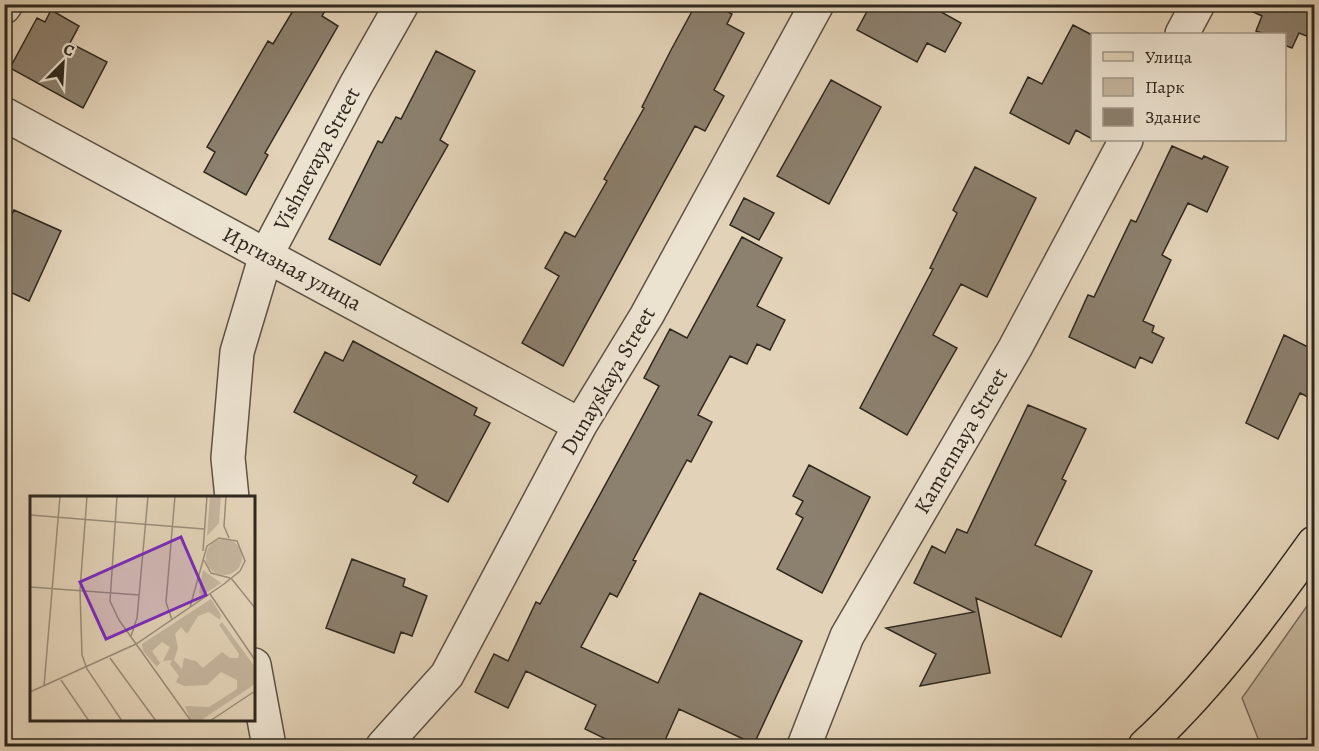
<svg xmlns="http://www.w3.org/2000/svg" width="1319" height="751" font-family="Alegreya,serif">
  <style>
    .green { fill: #c4b59d; stroke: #7a6e5e; stroke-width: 1.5 }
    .building { fill: #8c806e; stroke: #2f281e; stroke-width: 1.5 }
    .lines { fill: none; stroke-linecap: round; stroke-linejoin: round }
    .street-casing { stroke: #5c5244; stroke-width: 36 }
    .primary-casing { stroke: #2f281e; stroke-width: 36 }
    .street { stroke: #ece2d0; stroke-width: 33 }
    .primary { stroke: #e2d2b7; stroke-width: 33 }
    .labels { text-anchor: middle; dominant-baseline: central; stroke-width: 6; stroke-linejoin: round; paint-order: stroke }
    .street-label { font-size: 22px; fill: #2f281e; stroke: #ece2d0 }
    .inset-road { fill: none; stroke: #9a8e7a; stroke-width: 1.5 }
    .view { fill: #7b2cbf; fill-opacity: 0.15; stroke: #7b2cbf; stroke-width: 3 }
    .inset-edge { fill: none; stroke: #2f281e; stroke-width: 3 }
  </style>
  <rect width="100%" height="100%" fill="#e2d2b7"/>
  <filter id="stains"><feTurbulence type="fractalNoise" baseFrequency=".00333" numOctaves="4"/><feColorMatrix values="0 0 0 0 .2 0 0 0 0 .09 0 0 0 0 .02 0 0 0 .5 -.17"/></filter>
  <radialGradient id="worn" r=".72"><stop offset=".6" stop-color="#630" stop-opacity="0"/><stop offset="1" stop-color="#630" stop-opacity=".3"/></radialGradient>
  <path class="green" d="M1314,596v141l-53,9 -19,-48z"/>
  <path class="building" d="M297,4h32l-7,12 16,10 -73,127 3,2 -22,40 -42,-23 11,-20 -8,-5 61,-106 5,3z
    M696,4h18l18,10 -5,10 17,9 -30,57 10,6 -19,35 -10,-5 -132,240 -41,-23 37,-67 -14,-8 20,-36 10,5 32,-56 -3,-2 40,-71 -2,-1 29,-57z
    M871,4h56l34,19 -16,29 -18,-9 -10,19 -60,-32z
    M1236,4h78v35l-15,-6 -7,15 -8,-3v-11h-20l-8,-3 6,-15z
    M51,10l28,16 -9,17 37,19 -24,46 -73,-40 27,-50 8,4z
    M1073,25l19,10v104l-16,-9 -7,14 -59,-31 18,-36 14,7z
    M436,51l39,20 -35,69 8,5 -68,120 -51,-26 49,-98 4,2 14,-26 5,2z
    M831,80l50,27 -52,97 -52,-28z
    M1172,146l30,13 2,-3 24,11 -21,45 -19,-9 -26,52 9,5 -28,61 11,5 -2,6 12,6 -12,25 -12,-6 -5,11 -66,-31 19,-42 6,2 37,-77 5,2z
    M975,167l61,31 -49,99 -26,-13 -28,51 24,13 -50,87 -47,-27 73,-139 -3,-1 27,-55 -4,-3z
    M744,198l30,15 -15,27 -29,-15z
    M14,210l47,21 -32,70 -25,-12v-58z
    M742,237l40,21 -25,48 28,14 -15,30 -13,-6 -10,20 -17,-8 -32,59 14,7 -21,40 -4,-2 -54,100 3,1 -19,36 -7,-4 -29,54 77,36 42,-90 102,48 -48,103 -75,-35 -17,38h-40l-37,-18 11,-24 -70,-34 -18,37 -33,-16 19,-38 14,7 28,-59 4,2 98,-179 21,-39 -15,-8 26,-49 17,9z
    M1284,335l30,15v50l-14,-7 -22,46 -32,-16z
    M353,341l124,67 -3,7 16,8 -42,79 -35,-19 4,-7 -123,-64 31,-60 18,9z
    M1028,405l58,24 -24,50 4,2 -31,64 57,26 -31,66 -85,-39 14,75 -70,13 16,-32 -50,-26 88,-16 -60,-29 18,-37 13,7 12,-24 10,4z
    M809,465l61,32 -48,96 -45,-24 26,-51 -7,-4 7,-13 -10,-5z
    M352,559l53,20 -2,7 24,10 -15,40 -11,-4 -7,21 -68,-25z"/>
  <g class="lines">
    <g class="street-casing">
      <path id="street" d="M4,7l2,-3
        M1182,34l16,-30
        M4,114l576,311
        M232,498l-4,-40 9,-106 29,-97 90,-170 46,-81
        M254,665l15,81
        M383,746l64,-71 133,-250 67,-110 170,-311
        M804,746l43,-110 168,-288 111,-208"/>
    </g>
    <g class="primary-casing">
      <path id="primary" d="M1145,746c64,-59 118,-132 169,-203"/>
    </g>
    <use href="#street" class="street"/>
    <use href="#primary" class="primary"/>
  </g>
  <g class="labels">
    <g class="street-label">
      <text transform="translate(317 159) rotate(-62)">Vishnevaya Street</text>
      <text transform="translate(292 269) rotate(28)">Иргизная улица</text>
      <text transform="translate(608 381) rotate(-60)">Dunayskaya Street</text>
      <text transform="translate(961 441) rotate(-60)">Kamennaya Street</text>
    </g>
  </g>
  <g transform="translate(30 496)">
    <rect width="225" height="225" fill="#e2d2b7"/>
    <path d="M180,0h11l-2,27 -12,13zM176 61a18 18 0 1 1 36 0a18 18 0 1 1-36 0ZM173,74l18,13 -19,13 -3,-3zM181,103l10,16 -1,5 -11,-8 -11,4 -11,18 -6,-7 -6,7 3,14 -4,12 8,9 2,-11 12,3 7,7 19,-16 8,6h8l1,-4 -20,-29 3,-3 33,45v17l-55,37h-9l-6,-15 24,1 28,-18v-9l-16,-8 -14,13 -23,1 -8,-4 3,-6 -9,-12 2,-4 -9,1 7,-14 -8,-5 -10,9 8,12 -3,4 -14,-16 -1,-7z" fill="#c4b59d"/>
    <path class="inset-road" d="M57,0l-7,94 2,65 5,14 35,52M87,0l-7,105 9,19 72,101M196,0l-2,30 5,12M0,19l174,14M173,55l4,-55M174,64l7,13 19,5M201,82l24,30M0,91l109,8M180,98l45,66M142,124l-6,-18 9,-106M101,140l6,-18 11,-122M80,162l46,63M31,184l28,41M14,190l16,-190M0,196l106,-48 88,-60 16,-13 5,-10 -8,-20 -18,-3 -12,8 -17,61M180,225l45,-30"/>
    <path class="view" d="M151,41l25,58 -100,44 -26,-57z"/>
    <rect width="225" height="225" class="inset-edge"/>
  </g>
  <rect width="1319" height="751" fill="none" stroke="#e2d2b7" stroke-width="24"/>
  <rect x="6" y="6" width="1307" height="739" fill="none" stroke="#2f281e" stroke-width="3"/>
  <rect x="12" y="12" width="1295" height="727" fill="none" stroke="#2f281e" stroke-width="1.5"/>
  <rect x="1091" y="33" width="195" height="108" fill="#ece2d0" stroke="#a09889" stroke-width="1.5"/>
  <rect x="1103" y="52" width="30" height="9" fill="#e2d2b7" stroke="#a09889" stroke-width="1.5"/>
  <text x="1145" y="63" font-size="18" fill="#2f281e">Улица</text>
  <rect x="1103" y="78" width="30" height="18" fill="#c4b59d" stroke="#a09889" stroke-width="1.5"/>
  <text x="1145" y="93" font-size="18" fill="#2f281e">Парк</text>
  <rect x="1103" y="108" width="30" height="18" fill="#8c806e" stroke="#a09889" stroke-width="1.5"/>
  <text x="1145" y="123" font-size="18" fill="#2f281e">Здание</text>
  <g transform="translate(63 63) rotate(24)" stroke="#ece2d0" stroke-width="4.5" paint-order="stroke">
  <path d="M0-4.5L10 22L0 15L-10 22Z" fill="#2f281e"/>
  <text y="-9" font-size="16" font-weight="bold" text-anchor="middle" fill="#2f281e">С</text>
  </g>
  <rect width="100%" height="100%" filter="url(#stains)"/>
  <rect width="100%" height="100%" fill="url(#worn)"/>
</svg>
